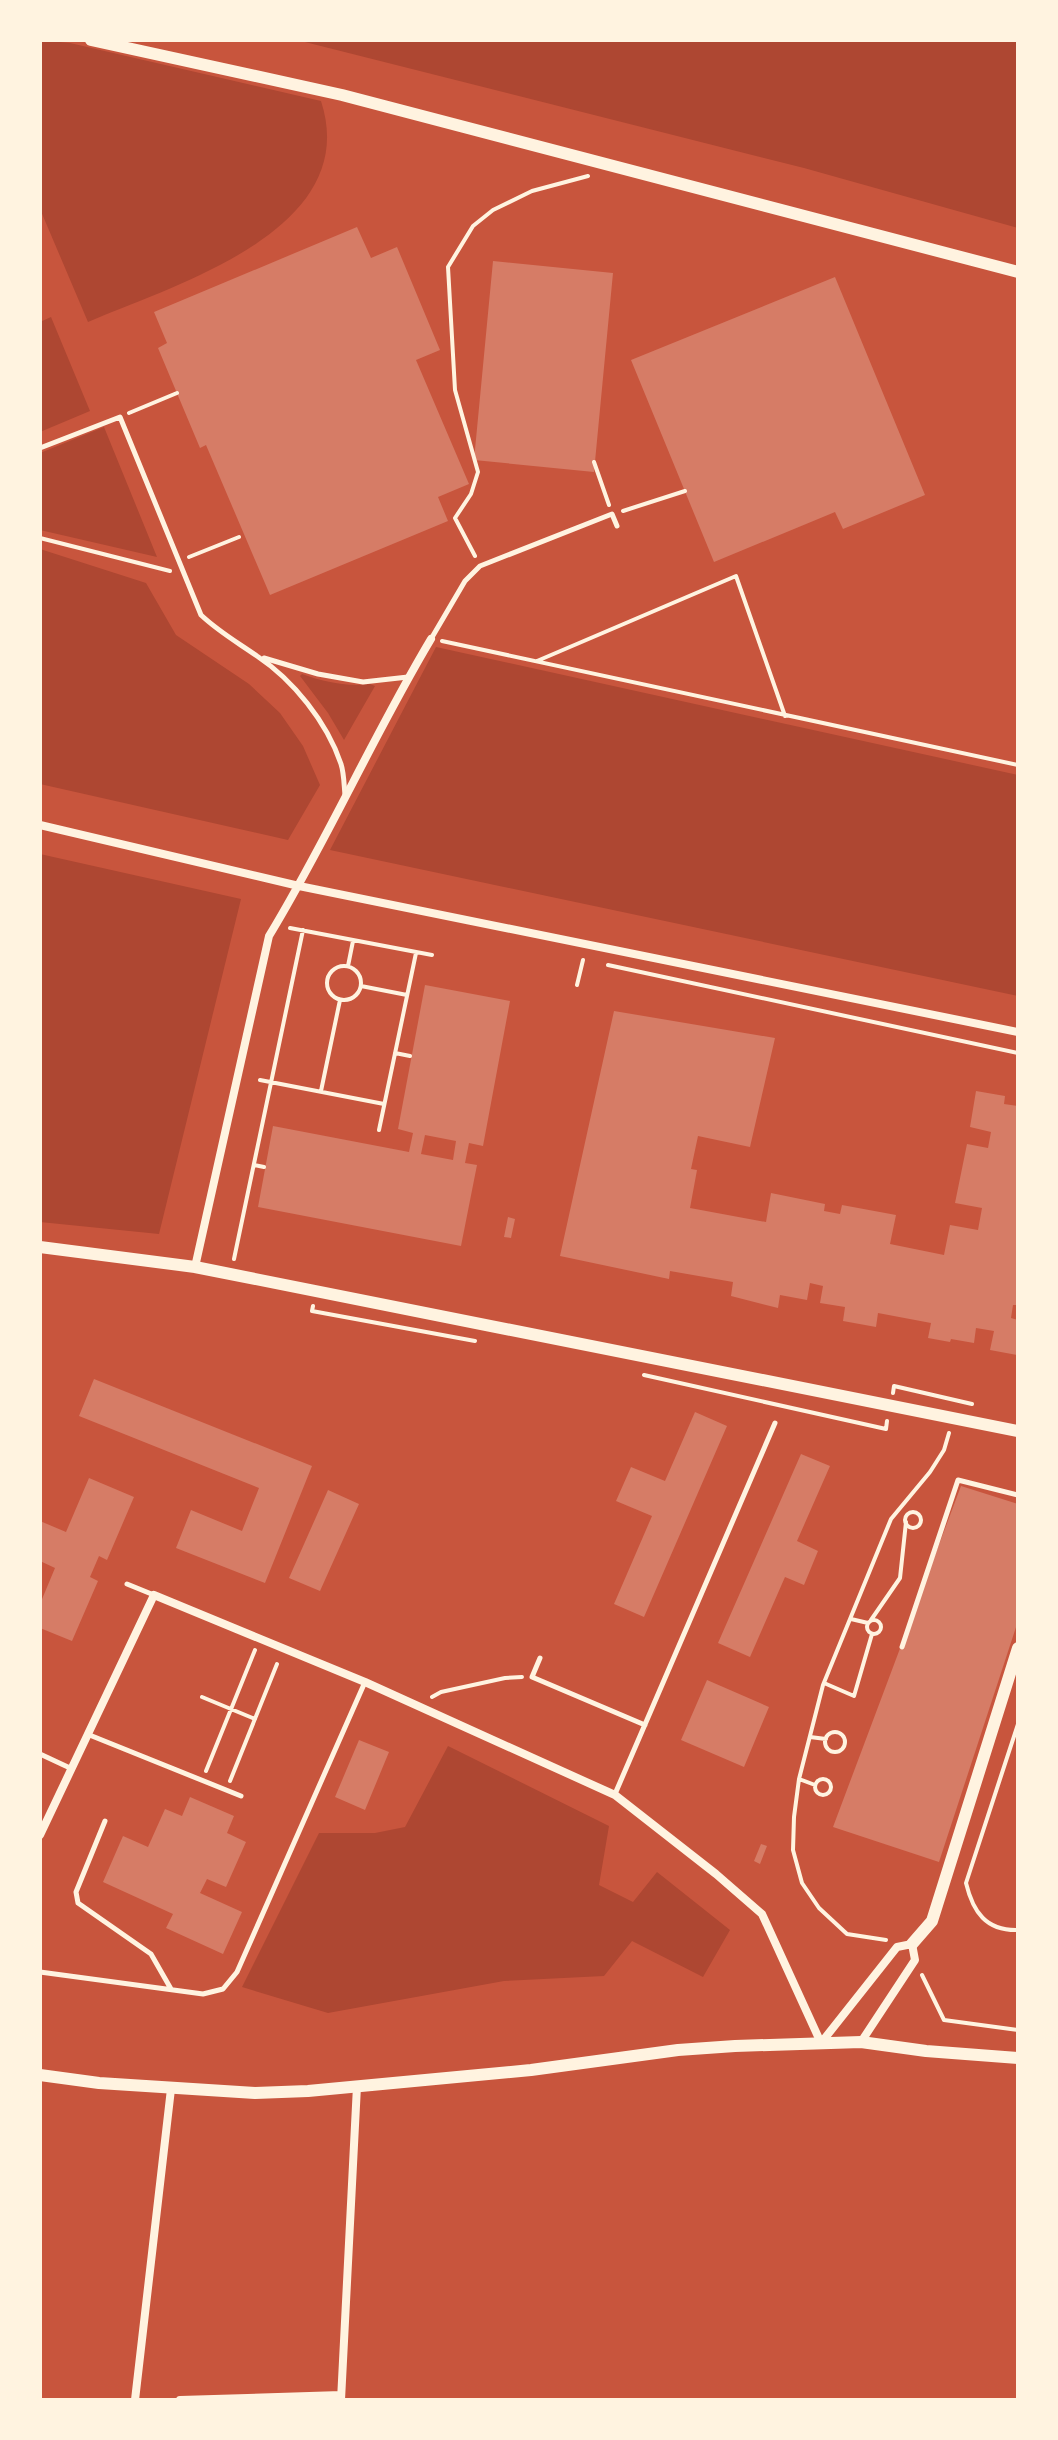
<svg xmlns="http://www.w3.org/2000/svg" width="1058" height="2440" font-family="Roboto,sans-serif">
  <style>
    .green { fill: #ae4732 }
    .building { fill: #d67c66; fill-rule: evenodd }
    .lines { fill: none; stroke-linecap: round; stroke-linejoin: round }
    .path { stroke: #fff3e0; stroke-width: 4 }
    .service { stroke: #fff3e0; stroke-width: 5 }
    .minor { stroke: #fff3e0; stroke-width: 8 }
    .tertiary { stroke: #fff3e0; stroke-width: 12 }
  </style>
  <rect width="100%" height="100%" fill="#c8553d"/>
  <path class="green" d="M40,40l30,3 251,58c42,129 -145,183 -233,221l-48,-113z
    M297,40h721v188l-214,-60z
    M51,317l39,94 -50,21v-110z
    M104,427l53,130 -117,-27v-77z
    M40,549l106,34 30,52 73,49 31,29 23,33 17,39 -32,55 -248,-56z
    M436,647l582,128v221l-688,-146z
    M302,674c22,8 45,13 68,10l5,2 -31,54 -16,-27 -28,-37z
    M40,854l201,45 -82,335 -119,-12z
    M448,1746l161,80 -10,59 34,17 24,-30 73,58 -27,47 -71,-36 -28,35 -100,5 -176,32 -86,-26 77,-154h56l30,-6z"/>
  <path class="building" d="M357,227l14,31 26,-11 43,103 -24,10 53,124 -31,13 10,24 -178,74 -64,-150 -6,3 -42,-100 9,-5 -13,-31z
    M493,261l120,12 -19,199 -120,-12z
    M835,277l90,218 -82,34 -8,-17 -121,50 -83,-202z
    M425,985l85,16 -27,145 -14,-3 -4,20 12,2 -16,81 -203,-39 15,-81 136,26 4,-19 -15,-4zM425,1135l31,6 -3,19 -32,-6z
    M614,1011l161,27 -25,109 -52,-11 -7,33 6,1 -7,38 76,14 5,-29 54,11 -1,7 16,3 2,-9 54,10 -6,29 54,11 6,-30 28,5 4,-22 -27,-5 12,-59 21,4 3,-16 -21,-5 6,-36 29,5 -1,8 14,2v199h-5l-2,13 7,2 -1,35 -27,-5 4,-19 -18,-3 -2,15 -23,-4 -1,3 -22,-4 3,-15 -53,-10 -2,14 -33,-6 2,-14 -25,-4 3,-17 -13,-3 -3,17 -27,-5 -2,13 -47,-12 2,-14 -63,-11 -1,8 -109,-23z
    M508,1217l7,2 -4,19 -7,-1z
    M94,1379l218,87 -47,117 -89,-35 15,-38 51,21 17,-43 -180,-72z
    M695,1412l32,14 -83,191 -30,-13 38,-88 -36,-15 15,-34 34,14z
    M801,1454l29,12 -33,75 21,10 -14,34 -19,-8 -35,80 -32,-14z
    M89,1478l45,19 -27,63 -8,-4 -9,21 8,4 -26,60 -32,-13v-24l15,-36 -15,-7v-40l26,11z
    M961,1486l57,18v117l-79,241 -106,-35z
    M328,1490l31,14 -39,87 -31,-13z
    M707,1680l62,27 -25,60 -63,-27z
    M359,1740l30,12 -24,58 -30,-13z
    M190,1797l44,19 -7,17 19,9 -20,45 -19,-8 -7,14 42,19 -19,42 -57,-26 7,-14 -70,-32 20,-46 25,11 17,-38 17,7z
    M761,1844l6,2 -7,18 -6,-3z"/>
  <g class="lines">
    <path class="path" d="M129,413l48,-20
      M594,462l15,43
      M623,511l62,-20
      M40,538l130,33
      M475,556l-20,-38 16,-24 7,-22 -23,-82 -7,-123 25,-41 20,-16 39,-19 56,-15
      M189,557l50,-20
      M442,641l576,124
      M537,661l199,-85 49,140
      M290,928l142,27
      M608,965l410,88
      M348,966l5,-25
      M327 983a17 17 0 1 1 34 0a17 17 0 1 1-34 0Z
      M577,985l6,-25
      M361,986l46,9
      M395,1053l15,3
      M260,1080l124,24
      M321,1091l19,-91
      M379,1130l37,-177
      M254,1165l10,2
      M234,1259l69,-329
      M313,1306l-1,5 163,30
      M644,1375l242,54 1,-8
      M893,1393l1,-7 78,18
      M905 1520a8 8 0 1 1 16 0a8 8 0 1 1-16 0Z
      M851,1619l17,4
      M867 1627a7 7 0 1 1 14 0a7 7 0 1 1-14 0Z
      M871,1620l29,-42 6,-56
      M824,1683l30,13 18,-62
      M202,1697l53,22
      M432,1697l9,-5 64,-14 17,-1
      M1018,1724l-52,159c7,29 20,48 52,47
      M825 1742a10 10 0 1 1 20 0a10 10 0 1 1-20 0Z
      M810,1737l16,2
      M206,1771l49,-121
      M799,1779l16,6
      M815 1787a8 8 0 1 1 16 0a8 8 0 1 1-16 0Z
      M230,1781l47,-117
      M886,1940l-39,-6 -28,-26 -17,-25 -9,-33 1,-33 5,-38 24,-94 68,-166 39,-47 14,-22 5,-17
      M922,1975l22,45 74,10"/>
    <path class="service" d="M40,448l80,-31 81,198c18,17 36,27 56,41 36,24 70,66 84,108 3,9 3,21 4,31
      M431,639l34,-58 15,-15 132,-52 5,12
      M264,658l54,16 45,8 45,-5
      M127,1584l27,11
      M902,1647l56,-167 60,15
      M540,1658l-8,19 113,48
      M87,1734l154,62
      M40,1754l30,14
      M615,1794l160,-371
      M105,1821l-29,71 2,11 73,51 20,35
      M40,1972l163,22 20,-5 14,-17 128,-290"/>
    <path class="minor" d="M40,825l259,61 719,146
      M195,1267l74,-331c59,-97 104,-200 162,-297
      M40,1835l114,-240 211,87 250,113 101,79 46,40 59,129 76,-96 15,-3 3,16 -54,82
      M135,2400l36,-311
      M180,2400l161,-5
      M341,2400l16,-314"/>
    <path class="tertiary" d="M91,40l251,55 676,177
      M40,1247l155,20 823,164
      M912,1944l20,-23 86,-273
      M40,2075l59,8 156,10 53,-2 223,-21 147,-20 57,-4 126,-4 65,9 92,7"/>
  </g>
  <rect width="1058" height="2440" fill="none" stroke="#fff3e0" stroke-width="84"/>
</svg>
